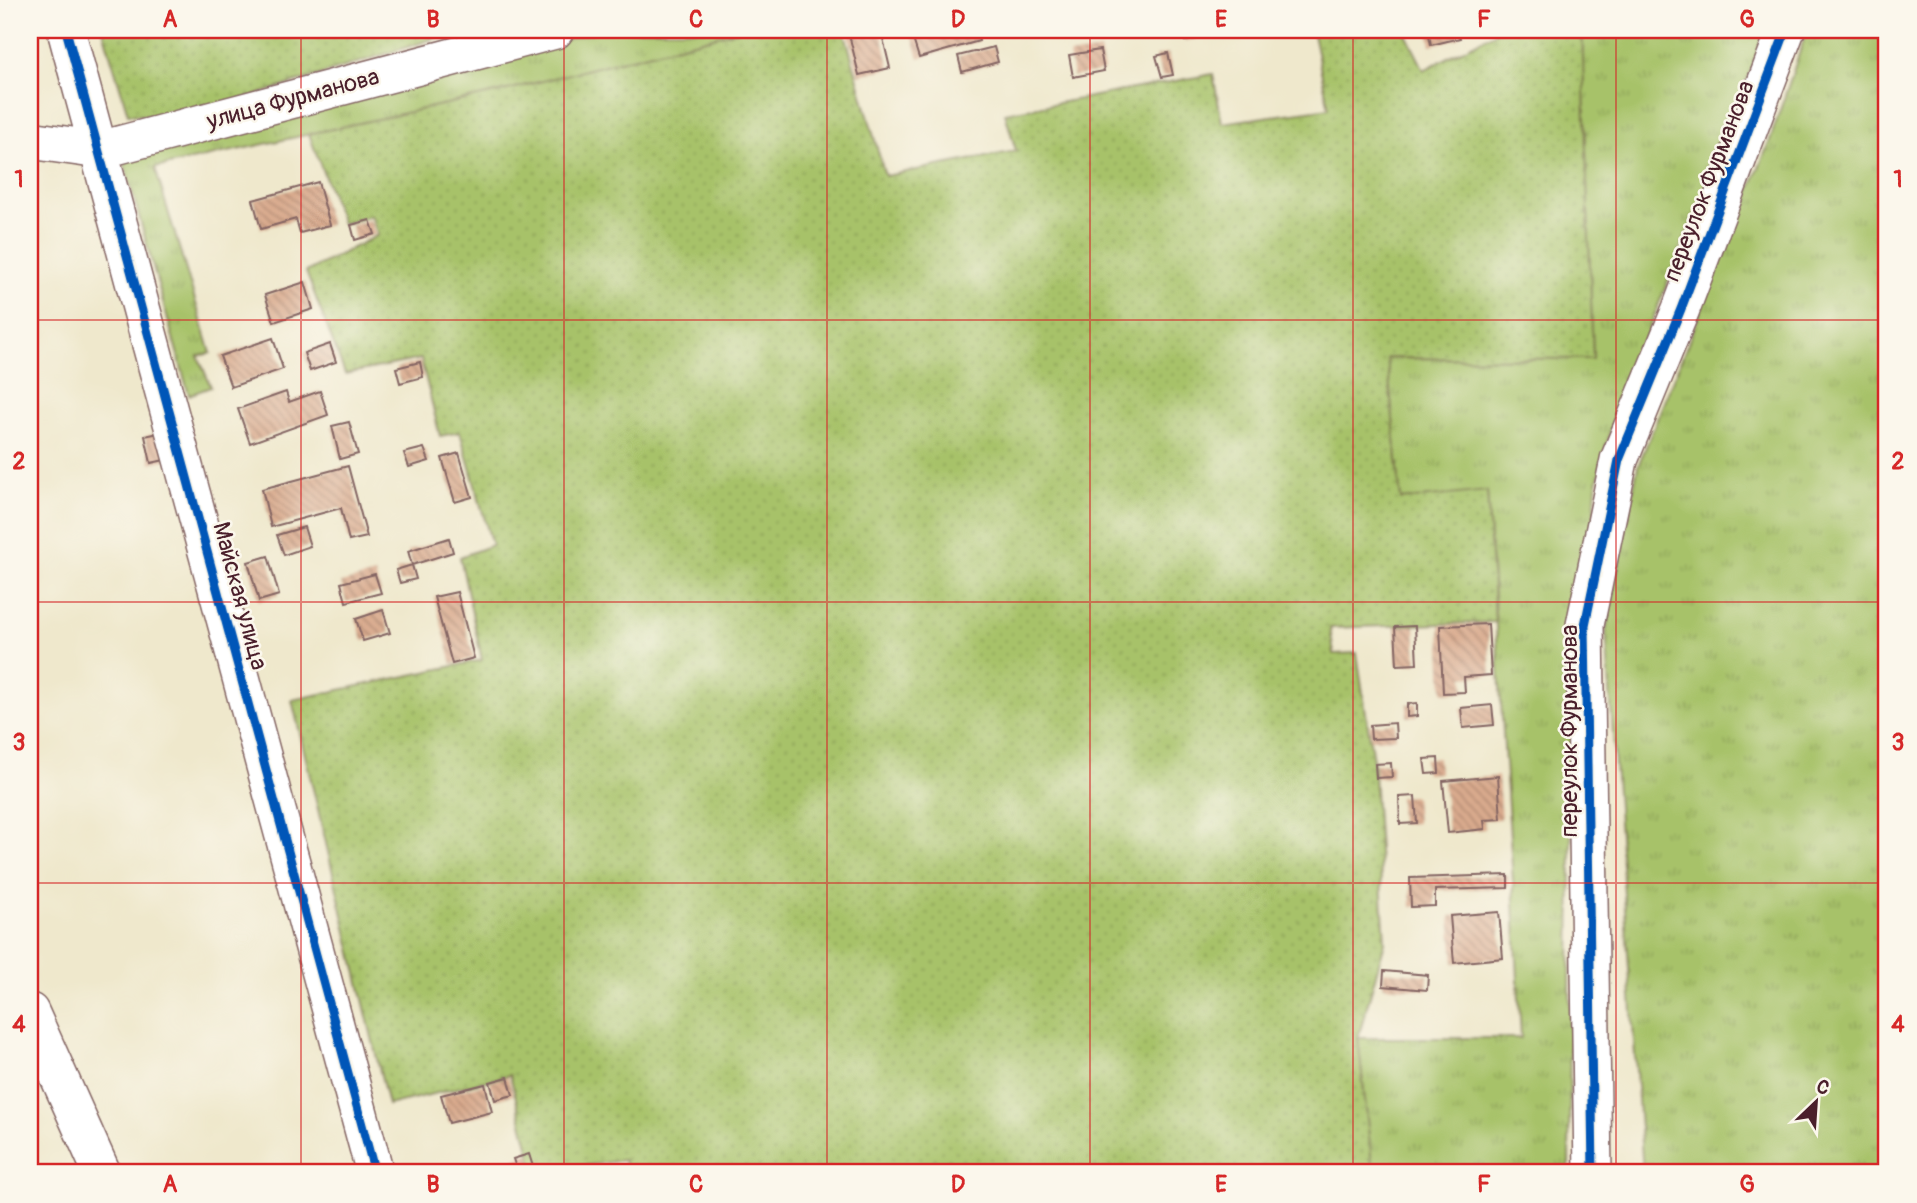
<svg xmlns="http://www.w3.org/2000/svg" width="1917" height="1203" font-family="Pangolin,sans-serif">
  <style>
    .grass { fill: url(#grass-tufts); stroke: #78704a; stroke-width: 2 }
    .park { fill: url(#park-dots); stroke: #78704a; stroke-width: 2 }
    .building { fill: url(#building-back-hatch) }
    .lines { fill: none; stroke-linecap: round; stroke-linejoin: round }
    .minor-casing { stroke: #846563; stroke-width: 40 }
    .minor { stroke: #fff; stroke-width: 37 }
    .cycleway-casing { stroke: #fbf7ec; stroke-width: 13 }
    .cycleway { stroke: #0057b8; stroke-width: 9 }
    .grid { fill: none; stroke: #d62828; stroke-width: 2; stroke-opacity: 0.55 }
    .labels { text-anchor: middle; dominant-baseline: central; stroke-width: 5; stroke-linejoin: round; paint-order: stroke }
    .street-label { font-size: 24px; fill: #4a1f2b; stroke: #fbf7ec }
    .neatline { fill: none; stroke: #d62828; stroke-width: 2.5 }
    .grid-label { font-size: 23px; text-anchor: middle; font-weight: bold; fill: #d62828 }
  </style>
  <defs>
    <pattern id="grass-tufts" width="24" height="20" patternUnits="userSpaceOnUse" patternTransform="scale(1.75)"><rect width="24" height="20" fill="#a7c269"/><path d="M3 7l-1-3M5 7V3M7 7l1-3M15 17l-1-3M17 17v-4M19 17l1-3" fill="none" stroke="#91a65b"/></pattern>
    <pattern id="park-dots" width="8" height="8" patternUnits="userSpaceOnUse" patternTransform="scale(1.75)"><rect width="8" height="8" fill="#a7c269"/><path d="M2 2h.1M6 6h.1" fill="none" stroke="#91a65b" stroke-width="1.8" stroke-linecap="round"/></pattern>
    <pattern id="building-back-hatch" width="6" height="6" patternUnits="userSpaceOnUse" patternTransform="scale(1.75)"><rect width="6" height="6" fill="#d9aa8d"/><path d="M-1 5l2 2M0 0l6 6M5-1l2 2" fill="none" stroke="#b28a73"/></pattern>
  </defs>
  <rect width="100%" height="100%" fill="#fbf7ec"/>
  <filter id="ink" filterUnits="userSpaceOnUse"><feTurbulence type="fractalNoise" baseFrequency=".0143" numOctaves="2"/><feDisplacementMap in="SourceGraphic" scale="14" xChannelSelector="R" yChannelSelector="G"/><feConvolveMatrix kernelMatrix="1 2 1 2 8 2 1 2 1" color-interpolation-filters="sRGB"/></filter>
  <filter id="wash" filterUnits="userSpaceOnUse"><feTurbulence type="fractalNoise" baseFrequency=".00686" numOctaves="4" result="noise"/><feDisplacementMap in="SourceGraphic" scale="28" xChannelSelector="R" yChannelSelector="G"/><feGaussianBlur stdDeviation="1.57" result="paint"/><feColorMatrix in="noise" values="0 0 0 0 0 0 0 0 0 0 0 0 0 0 0 0 0 1.4 0 .05"/><feComposite in="paint" operator="in"/></filter>
  <g filter="url(#wash)">
    <rect width="100%" height="100%" fill="#efe8cc"/>
    <path class="grass" d="M602,30h139l-249,64 -337,74 56,185 -13,3 13,31 -22,8 -66,-236 223,-62z
      M1582,30h184l-56,146 -96,240 -18,71 -25,354 -2,332h-196l-15,-135h163l-8,-156 -26,-390 -86,8 -14,-142 206,1z
      M1807,30h80v1143h-244l-37,-542 32,-165 131,-323z"/>
    <path class="park" d="M103,30h354l1,1 -278,88 -52,-5z
      M741,30h103l41,146 131,-25 -11,-38 208,-39 9,49 107,-15 -17,-78h92l20,40 76,-40h82l11,329 -206,-1 14,142 86,-9 8,131 -165,6 4,26 23,-1 16,107 12,182 -27,96 15,135h-747l-2,-13 -57,8v5h-32l-25,-98 -122,30 -96,-405 190,-40 -22,-103 32,-12 -32,-113 -20,4 -19,-77 -76,15 -39,-102 72,-37 -7,-19 -29,8 -33,-90 183,-40z"/>
    <g id="blocks">
      <path class="building" d="M848,30h33l9,38 -31,7z
        M921,30h55l3,11 -60,17 -7,-22 10,-3z
        M1188,30h22l2,5 -27,6 -3,-10z
        M1428,30h30l2,8 -29,7z
        M994,47l4,15 -36,10 -4,-16z
        M1100,50l4,21 -31,6 -4,-22z
        M1168,53l5,22 -11,2 -6,-21z
        M318,182l12,43 -30,8 -4,-14 -35,10 -8,-29z
        M370,220l5,14 -20,6 -4,-15z
        M305,282l8,27 -39,13 -9,-27z
        M273,338l10,31 -52,18 -11,-31z
        M330,344l6,18 -26,9 -6,-18z
        M420,362l3,15 -23,6 -4,-15z
        M320,391l8,24 -78,28 -12,-34 48,-17 3,10z
        M349,422l9,32 -18,5 -8,-33z
        M168,431l6,27 -23,5 -6,-27z
        M424,448l5,13 -20,6 -5,-14z
        M459,453l13,44 -17,5 -13,-44z
        M348,466l19,71 -18,4 -8,-33 -70,19 -9,-38z
        M304,527l6,19 -26,9 -7,-20z
        M449,538l4,14 -41,13 -4,-14z
        M268,556l11,39 -20,6 -11,-39z
        M412,565l4,14 -16,4 -4,-13z
        M375,574l6,19 -35,9 -5,-19z
        M457,592l17,66 -22,6 -18,-67z
        M383,610l7,23 -27,8 -7,-22z
        M1488,624l3,51 -27,2 1,15 -22,1 -3,-67z
        M1415,626l2,38 -20,1 -2,-38z
        M1417,703v13l-10,1v-13z
        M1492,705l2,20 -31,3 -2,-20z
        M1395,723l1,15 -25,1 -1,-14z
        M1438,758l1,15 -13,1 -2,-15z
        M1391,763l1,14 -16,1 -1,-14z
        M1498,776l3,43 -17,1 1,9 -37,4 -5,-52z
        M1415,796l2,27 -17,1 -1,-27z
        M1508,875v13l-73,2v16l-24,1 -1,-29z
        M1499,912l4,46 -49,5 -4,-47z
        M1384,971l44,4 -1,15 -44,-4z
        M508,1077l5,18 -18,5 -5,-18z
        M485,1084l7,28 -43,11 -8,-28z
        M529,1154l6,19h-17l-5,-14z"/>
    </g>
  </g>
  <g filter="url(#ink)">
    <use href="#blocks" fill-opacity="0" stroke="#846563" stroke-width="2"/>
    <g class="lines">
      <g class="minor-casing">
        <path id="minor" d="M66,30l309,1143
          M30,140l70,10 455,-120
          M30,1012l72,161
          M1593,1173l-8,-548 34,-165 62,-151 105,-279"/>
      </g>
      <use href="#minor" class="minor"/>
      <g class="cycleway-casing">
        <path id="cycleway" d="M66,30l309,1143
          M1593,1173l-8,-548 34,-165 62,-151 105,-279"/>
      </g>
      <use href="#cycleway" class="cycleway"/>
    </g>
  </g>
  <path class="grid" d="M301,30v1143M564,30v1143M827,30v1143M1090,30v1143M1353,30v1143M1616,30v1143M30,320h1857M30,602h1857M30,883h1857"/>
  <g class="labels">
    <g class="street-label">
      <text transform="translate(293 99) rotate(-15)">улица Фурманова</text>
      <text transform="translate(1709 181) rotate(-69)">переулок Фурманова</text>
      <text transform="translate(240 596) rotate(75)">Майская улица</text>
      <text transform="translate(1569 731) rotate(-90)">переулок Фурманова</text>
    </g>
  </g>
  <rect width="1917" height="1203" fill="none" stroke="#fbf7ec" stroke-width="77"/>
  <g transform="translate(1816 1102) rotate(25)" stroke="#fbf7ec" stroke-width="5" paint-order="stroke">
  <path d="M0-5L12 26L0 18L-12 26Z" fill="#4a1f2b"/>
  <text y="-10" font-size="19" font-weight="bold" text-anchor="middle" fill="#4a1f2b">С</text>
  </g>
  <rect x="38" y="38" width="1840" height="1126" class="neatline"/>
  <g class="grid-label">
    <text x="170" y="27">A</text>
    <text x="433" y="27">B</text>
    <text x="696" y="27">C</text>
    <text x="958" y="27">D</text>
    <text x="1221" y="27">E</text>
    <text x="1484" y="27">F</text>
    <text x="1747" y="27">G</text>
    <text x="19" y="187">1</text>
    <text x="1898" y="187">1</text>
    <text x="19" y="469">2</text>
    <text x="1898" y="469">2</text>
    <text x="19" y="750">3</text>
    <text x="1898" y="750">3</text>
    <text x="19" y="1032">4</text>
    <text x="1898" y="1032">4</text>
    <text x="170" y="1192">A</text>
    <text x="433" y="1192">B</text>
    <text x="696" y="1192">C</text>
    <text x="958" y="1192">D</text>
    <text x="1221" y="1192">E</text>
    <text x="1484" y="1192">F</text>
    <text x="1747" y="1192">G</text>
  </g>
</svg>
